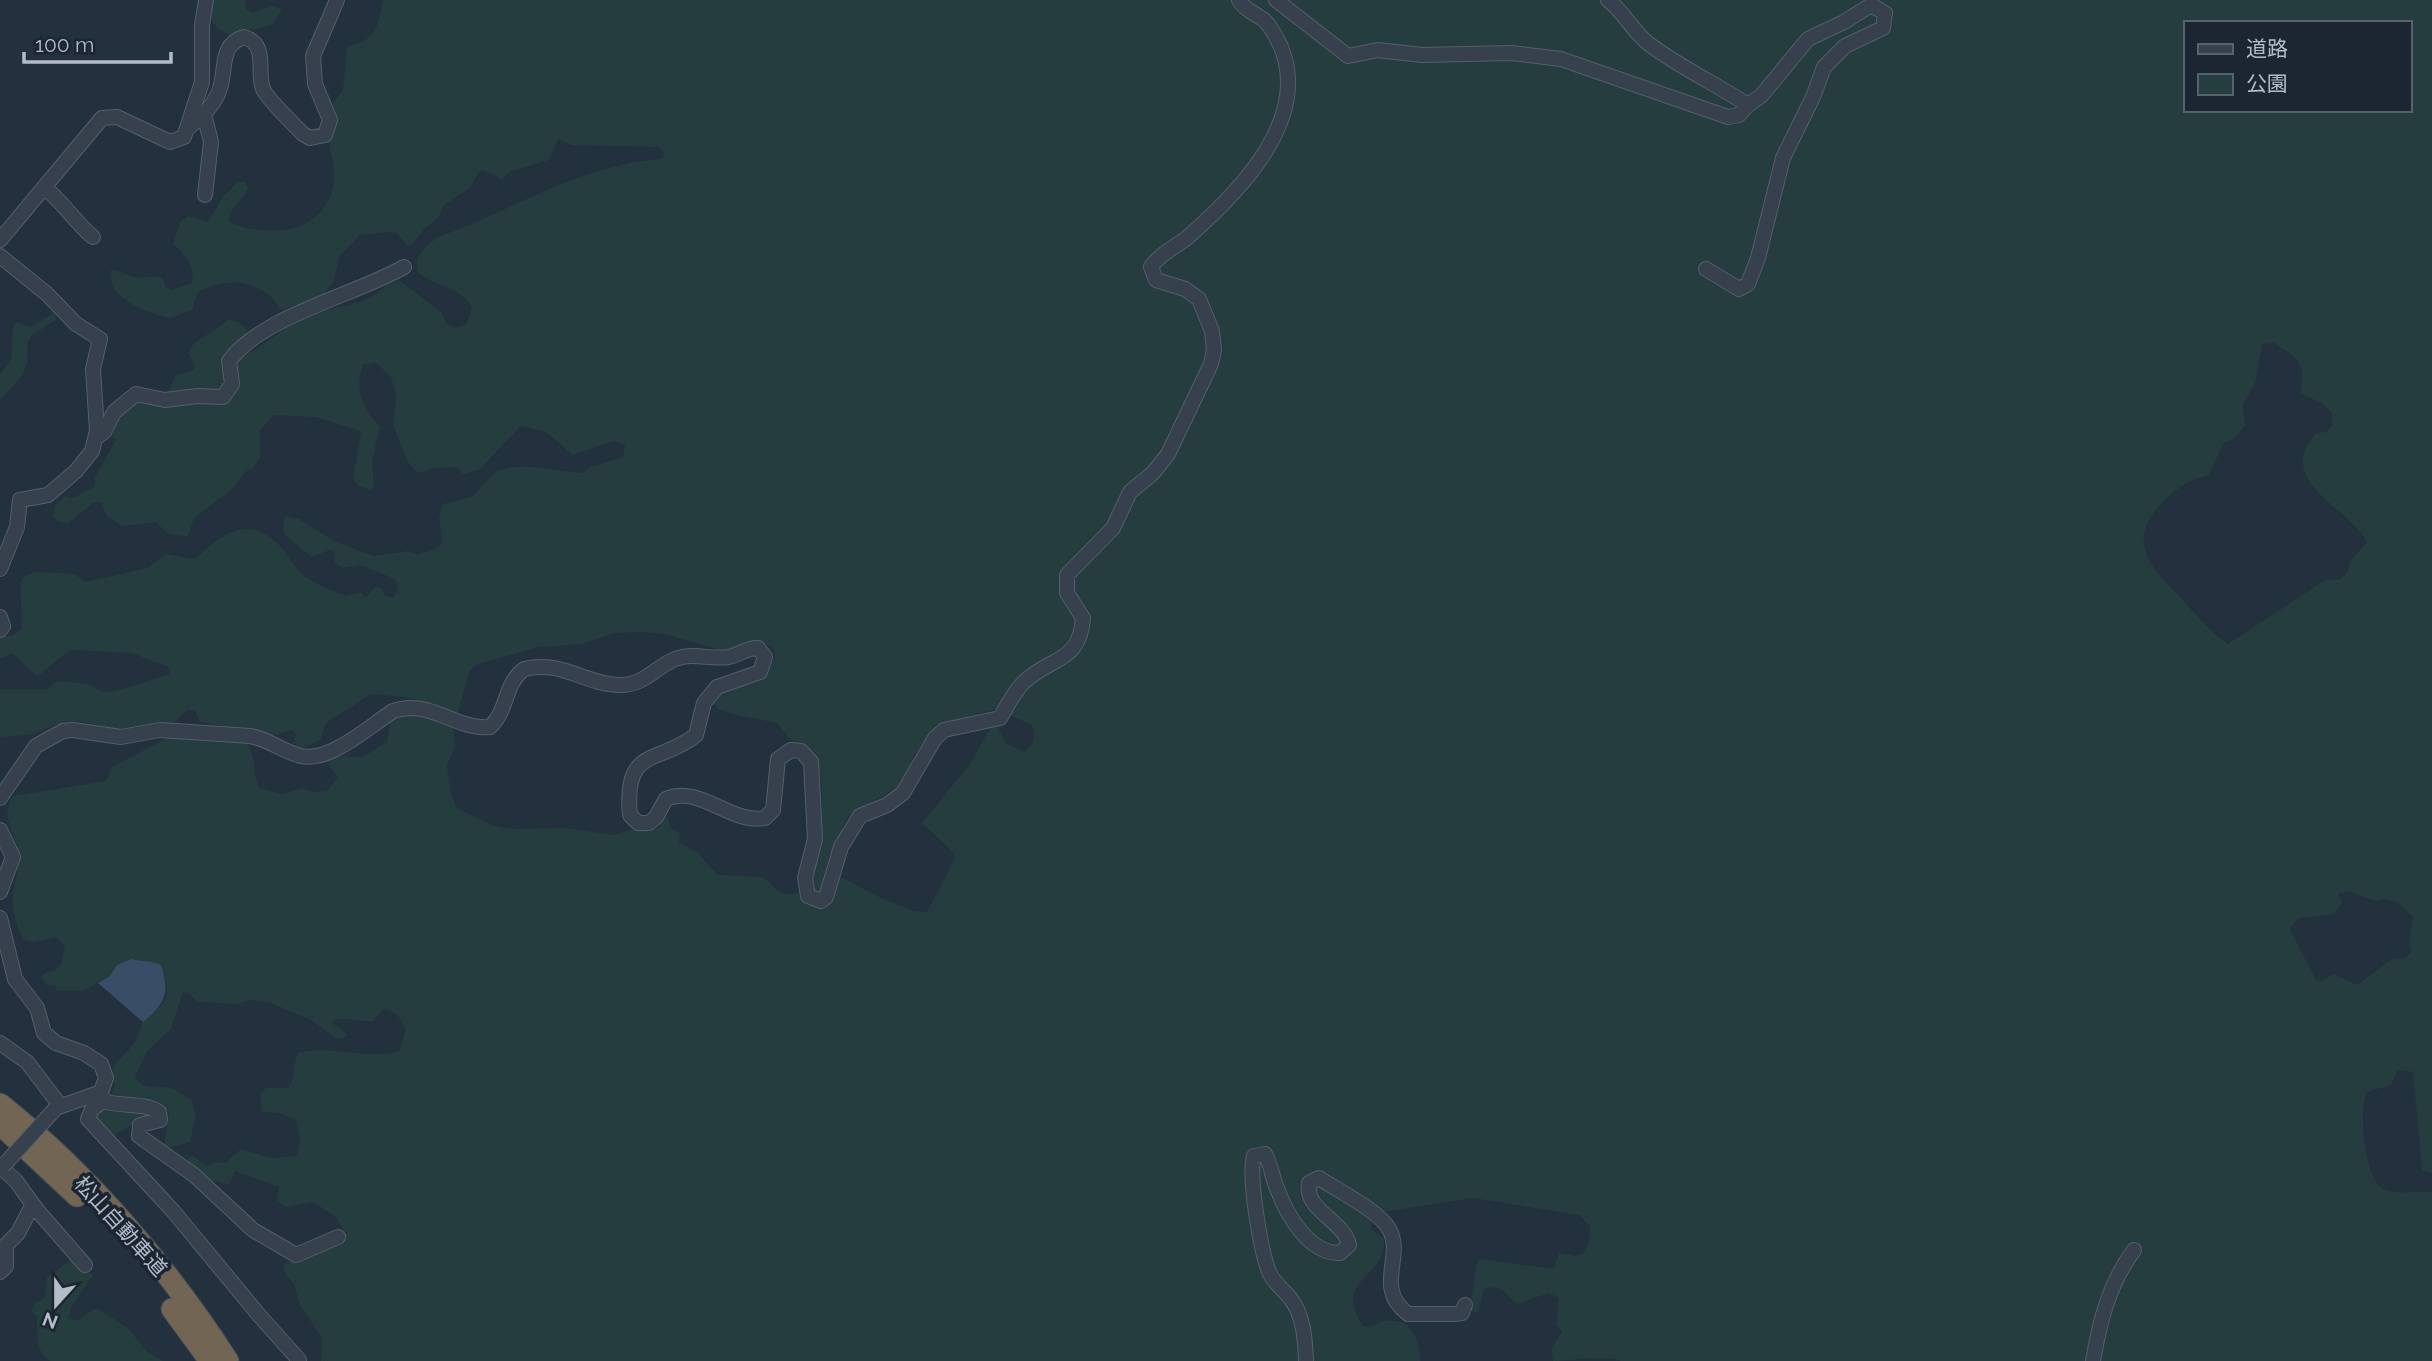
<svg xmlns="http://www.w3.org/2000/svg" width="2432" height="1361" font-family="Raleway,'Noto Sans JP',sans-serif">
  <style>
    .green { fill: #253d3e; fill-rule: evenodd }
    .water { fill: #384e67 }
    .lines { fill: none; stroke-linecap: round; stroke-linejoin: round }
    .minor-casing { stroke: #555f6b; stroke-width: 16 }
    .highway-casing { stroke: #424c58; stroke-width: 23 }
    .minor { stroke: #37414d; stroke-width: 14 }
    .highway { stroke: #736554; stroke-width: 21 }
    .minor-bridge-casing { stroke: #555f6b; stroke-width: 16; stroke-linecap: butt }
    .minor-bridge { stroke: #37414d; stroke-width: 14 }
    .labels { text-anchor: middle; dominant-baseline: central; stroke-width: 7; stroke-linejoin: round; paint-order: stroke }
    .street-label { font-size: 21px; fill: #b3bcc8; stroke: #1c2632 }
  </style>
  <rect width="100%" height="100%" fill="#23303d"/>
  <path class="green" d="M213,0h32l1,9 6,4 21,-7 9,3 -9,15 -41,12c-20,-8 -24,-16 -19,-36z
    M383,0h2049v1173l-10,-3 -9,-98 -15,-2 -7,15 -24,7c-9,16 -2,89 16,97 13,6 35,2 49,3v169h-811c-15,-6 -50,0 -68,0l-2,-11 11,-19 -6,-6 3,-27 -10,-5 -32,11c-10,-9 -16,-21 -33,-15l-6,24 -5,-1 -3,-6 7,-44 4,-3 73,10 5,-16 17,3 8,-3 5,-11 1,-16 -11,-11 -106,-17 -91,14 -11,12v5l13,10c3,41 -53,38 -21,87 10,2 13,-3 22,-5 28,-4 33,18 36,40h-1100l1,-23 -22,-33 -6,-21 -10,-12v-8l57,-20 4,-11 -9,-16 -23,-15 -27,5 -9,-7 2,-13 -44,-16 -6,14 -18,-5 -25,-20 6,-5 14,11 9,-4 10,1 16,-14 30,9 26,-2 3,-15 -4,-21 -17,-7 -17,-1 -2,-18 6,-6h22c8,-11 4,-22 10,-35 32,-9 72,8 101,-2l7,-21c-5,-12 -10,-20 -24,-20l-8,11c-14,1 -25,-3 -39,-2l-3,4 16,11 -5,5 -7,-1 -25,-18 -40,-17 -21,-3 -13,4 -39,-2 -9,-9 -6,-1 -12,37 -23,21 -13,26c6,14 19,10 30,11 8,0 19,8 26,13l5,15 -6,27 -22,6 -4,-4 5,-32 -9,-8 -6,-1c-9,12 -27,27 -41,32l-17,-12c1,-14 15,-23 19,-38 -9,-21 9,-27 19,-42 5,-6 5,-14 9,-21 6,-9 24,-16 24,-30 0,-5 -2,-11 -2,-17l-34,-16 -14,6 -7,11 -27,15h-26l-2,-6h-9l-5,-8 5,-5 8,-1 7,-7 4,-18 -9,-8 -23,4 -10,-2c-23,-50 0,-54 -6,-92 -4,-22 -17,-29 -4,-52l93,-15 6,-14 57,-30 77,5c11,13 6,30 13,46l23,6 20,-6 12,4 13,-1 11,-14 -11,-14 6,-7 30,1 24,-15 3,-22c23,-13 40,-3 63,6l2,20 -8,20 4,28 6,14 37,18 19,3 51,-1 50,7 22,-7 15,3 7,-3 6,-13h3l4,13 9,5 -1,9 18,10 21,23 45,2 14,13 8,4 12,-1 18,14 15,-3 11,-27 40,21 33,13 13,1 28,-53 -2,-7 -31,-29 48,-59 20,-36 8,-1 8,16 18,9c11,-8 11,-14 8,-27l-36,-16 -60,16 -22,30 -7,20 -10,12 -50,31 -20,46 -7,28 -5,4c-8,-21 3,-38 5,-59 2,-25 4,-59 -4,-82l-24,-14 -15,-18 -41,-8 -18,-6 -5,-7 3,-8 47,-17 12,-20 -3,-10c-21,-10 -29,-2 -49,4l-58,-17 -23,-2 -27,1 -33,11 -43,3 -62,17 -8,8 -11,40 -4,2 -41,-16 -43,-4c-8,8 -41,25 -44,30 -3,4 -3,11 -6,16l-18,9 -9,-6 3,-7 -3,-6 -21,6 -72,-14 -5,-11 -7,-1 -17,15 -41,7 -52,-11 -21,3 -27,11 -30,2v-48h48l9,-8 31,3 14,8 14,-1 54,-17 -2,-7 -36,-14 -62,-3 -32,26c-12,-6 -14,-17 -27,-22l-11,5v-23h11l11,-7 -2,-45 3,-7 11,-5 30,1 11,1 10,8 62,-14 19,-14 29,5c27,-25 51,-45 83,-15 9,9 15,21 24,30 11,10 30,16 44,22l14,-4 6,5 9,-10 6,1 4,8 9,2 4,-11 -3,-8 -35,-14 -17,3 -8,-5 -1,-11 -4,-2 -19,7 -27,-23 -1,-13 3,-5 13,3 37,23 38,14 34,-5 9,3 18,-4 7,-7 -3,-26 4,-13 29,-7 24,-26c32,-10 56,0 87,2l7,-6 33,-10 2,-12 -11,-4 -41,14 -27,-23 -25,-6 -41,43 -17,5 -6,-7 -24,1 -15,5 -11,-12 -14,-36 3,-30 -5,-18 -16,-15 -12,3c-10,25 2,45 17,62l-8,34 2,25 -4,4 -11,-4 -6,-7 8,-48 -45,-14 -42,-2 -14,15v28l-7,10 -8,4 -12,17 -39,29 -6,18c-16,0 -22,-1 -31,-14l-35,4 -16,-11 -4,-12 -8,-1 -25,21 -10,-1 -7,-7 3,-9 10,-10 8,2 22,-12v-9l21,-37 -5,-4 9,-24 18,-12 24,4 14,-29 18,-5 1,-5 -7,-12c6,-16 29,-20 40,-34l12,4 7,7 -6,26c21,-7 36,-23 54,-35 21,-15 49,-11 72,-22 11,-5 21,-17 33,-18l42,32 4,10 9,5 12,-4 5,-17c-12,-22 -38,-19 -55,-36 -3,-15 10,-26 21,-34 74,-26 143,-73 223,-78l4,-6 -7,-6 -86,-2 -14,-6 -9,21 -40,12 -7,8 -19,-10 -4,2 -9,16 -26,17 -5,12 -15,12 -12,16 -5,1 -10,-13 -6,-1 -31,3 -21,22 -5,24 -12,16 -41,13c-4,-4 -6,-9 -10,-13 -21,-19 -52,-18 -74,-4l-5,17 -21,8c-21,-4 -66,-19 -60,-48 9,-1 14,5 23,7 11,2 17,-3 29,1l2,8 6,4 21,-7c4,-14 -8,-31 -19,-39l7,-22 8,-6 20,6 15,-25 15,-15h7l3,5c-4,14 -20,21 -19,35 17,8 35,9 53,8 31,-2 54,-26 52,-59 0,-10 -6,-22 -4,-32 1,-7 4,-15 6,-21l-5,-12 12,-16 4,-44c29,-5 31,-19 36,-46zM2185,23h224v87h-224zM2274,343c24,15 33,21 26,50l21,10 11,10v13l-6,6 -9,1c-46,47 34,76 50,109l-17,19 -2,10 -8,9h-15l-97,64c-21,-14 -35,-34 -53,-52 -29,-29 -47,-55 -12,-90 14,-14 26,-23 45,-26l16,-33 11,-5 10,-13 -2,-21 12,-20 7,-40zM2348,891l28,10c15,-6 26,5 37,16l-4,26 2,9 -6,6 -13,1 -35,26 -23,-11 -13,7 -5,-1 -26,-51 7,-10 37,-5 8,-12 -4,-8z
    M55,312l1,8 -24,15 -5,8 1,18 -6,15 -22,24v-26l11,-14 2,-35 4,-3 14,5z
    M71,1260l22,15 -21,31 -4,13 10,1 18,-12 32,20 18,23 17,10h-113c-16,-10 -12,-29 -13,-45l-6,-5 4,-8 10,-5 2,-21z"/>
  <path class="water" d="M131,959c10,3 22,1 30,6 9,29 5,38 -18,57l-45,-39 12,-7 7,-11z"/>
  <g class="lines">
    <g class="minor-casing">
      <path id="minor" d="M1276,0l72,56 30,-6 44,5 90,-2 49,6 167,58 11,-2 9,-10c-32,-21 -67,-37 -99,-61 -16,-12 -25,-32 -41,-44
        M204,114l7,28 -6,53
        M189,127c11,-8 23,-20 29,-33 10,-21 -1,-49 26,-57 25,8 12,33 19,52 3,8 32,37 40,45l7,4 15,-3 5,-15 -15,-36 -2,-28 24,-56
        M44,187c20,16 30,34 49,50
        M0,240l102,-122 15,-1 53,25 14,-5 18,-55v-57l4,-25
        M0,256l47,38 29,30 24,15 -7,30 4,62 -5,20 -16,20 -28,24 -28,5 -3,27 -17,42
        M1706,269l33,20 9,-5 10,-26 25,-100 30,-61 11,-30 21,-21 38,-18 2,-15 -14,-8 -27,17 -36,17 -47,57 -13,9
        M97,437l7,-5 10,-20 22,-18 29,6 33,-4 25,1 9,-13 -3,-23c35,-46 124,-65 175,-94
        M0,617l3,9 -3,4
        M0,798l36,-52 27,-15 10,-1 48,7 39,-7 90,6c19,3 33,16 51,20 28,7 69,-30 92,-45 36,-13 62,19 97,16 18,-16 14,-43 34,-58 38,-9 61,15 94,16 26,1 36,-17 57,-26 19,-7 35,1 54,-2 10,-2 19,-10 29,-9l7,9 -5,15 -43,15 -13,16 -8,32c-35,29 -73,10 -66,80l8,8h11l7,-6 10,-18c33,-15 66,26 99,19l8,-8 5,-51 13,-9 10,1 10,11 4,77 -10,39 3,18 13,5 5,-4 15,-50 19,-31 27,-11 16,-12 32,-55 9,-8 56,-12c7,-11 14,-27 24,-36 26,-25 56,-19 59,-64l-16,-25v-18l46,-47 17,-36 23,-19 15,-19 43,-90 3,-14 -2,-19 -13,-32 -14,-10 -29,-9 -5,-13c8,-13 25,-20 37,-30 51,-45 123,-117 93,-190 -5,-10 -9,-20 -17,-27 -9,-7 -20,-10 -25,-20
        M0,830l13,27 -13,35
        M0,918l15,61 22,29 7,25 12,10 28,10 17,11 5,14 -5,14 2,9
        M0,1043l27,19 32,42
        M103,1101l-11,8 -4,10 85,92 85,103 41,46
        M103,1101c18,6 40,1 56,11l1,8 -20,5 -1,11 55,39 59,55 43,25 42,-18
        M56,1108l45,-16
        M2,1168l14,13 21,29 48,55
        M0,1272l6,-6v-21l12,-12 15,-29
        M1306,1361c-1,-22 -2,-44 -15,-62 -7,-9 -16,-15 -21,-25 -9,-20 -22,-97 -16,-118l11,-2c7,12 7,24 13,37 10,26 32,63 62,62l9,-8c-5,-25 -45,-34 -40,-62l10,-5c18,12 60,33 70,51 16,27 -16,59 19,85h49l5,-1 3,-8
        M2093,1361c7,-41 16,-77 41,-111"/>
    </g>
    <g class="highway-casing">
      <path id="highway" d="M0,1104c88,70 167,162 228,257
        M0,1124l77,72
        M172,1309l38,52"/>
    </g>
    <use href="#minor" class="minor"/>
    <use href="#highway" class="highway"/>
    <g class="minor-bridge-casing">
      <path id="minor-bridge" d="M3,1166l53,-58"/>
    </g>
    <use href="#minor-bridge" class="minor-bridge"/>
  </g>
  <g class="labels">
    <g class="street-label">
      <text transform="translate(121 1226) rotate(48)">松山自動車道</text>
    </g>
  </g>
  <rect x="2184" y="21" width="228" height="91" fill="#1c2632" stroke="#58626e" stroke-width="2"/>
  <rect x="2198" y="44" width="35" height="10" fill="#37414d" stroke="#58626e" stroke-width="2"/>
  <text x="2246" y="56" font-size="21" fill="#b3bcc8">道路</text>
  <rect x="2198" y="74" width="35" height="21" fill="#253d3e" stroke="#58626e" stroke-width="2"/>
  <text x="2246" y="91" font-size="21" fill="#b3bcc8">公園</text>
  <g transform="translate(56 1305) rotate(201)" stroke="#1c2632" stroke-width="5" paint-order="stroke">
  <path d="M0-5L12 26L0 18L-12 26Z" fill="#b3bcc8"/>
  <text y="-10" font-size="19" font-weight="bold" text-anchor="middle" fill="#b3bcc8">N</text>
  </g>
  <path d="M24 52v10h147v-10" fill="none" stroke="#b3bcc8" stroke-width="3.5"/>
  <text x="35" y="52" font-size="21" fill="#b3bcc8" stroke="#1c2632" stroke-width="5" paint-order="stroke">100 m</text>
</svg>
